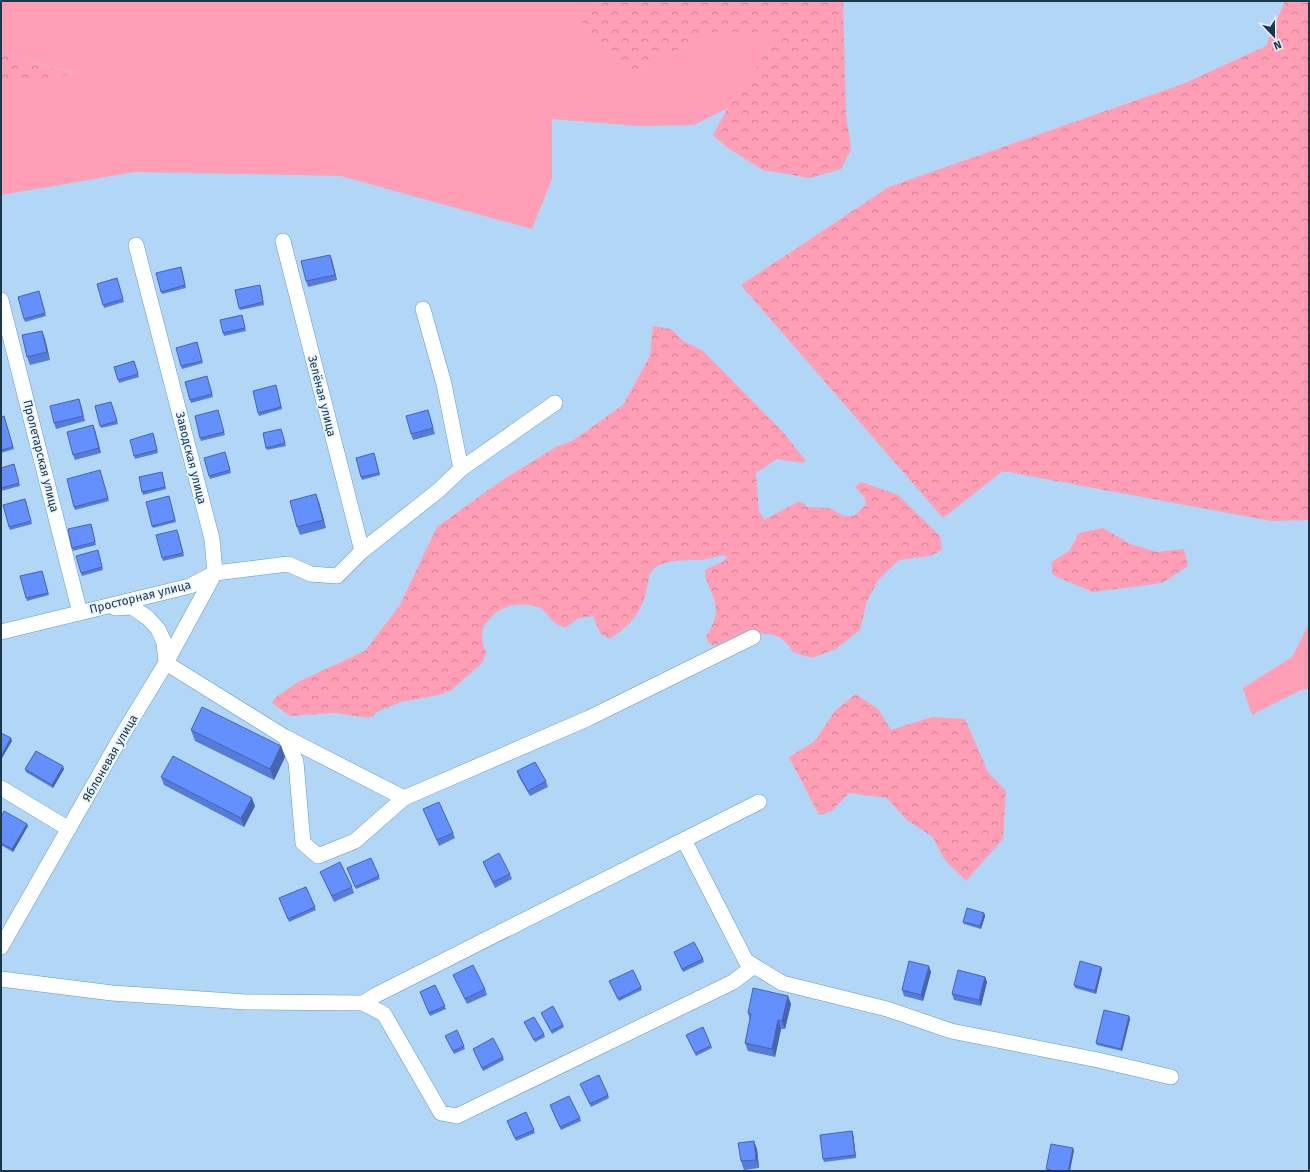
<svg xmlns="http://www.w3.org/2000/svg" width="1310" height="1172" font-family="'Fira Sans',sans-serif">
  <style>
    .green { fill: #ff9eb4 }
    .forest { fill: url(#forest-crowns) }
    .lines { fill: none; stroke-linecap: round; stroke-linejoin: round }
    .minor-casing { stroke: #5e9acd; stroke-width: 16 }
    .minor { stroke: #fff; stroke-width: 15 }
    .wall { fill: #557cd9 }
    .shaded-wall { fill: #4565b0 }
    .building { fill: #6390fc; stroke: #4565b0 }
    .labels { text-anchor: middle; dominant-baseline: central; stroke-width: 3.5; stroke-linejoin: round; paint-order: stroke }
    .street-label { font-size: 12px; fill: #1c364b; stroke: #e8f4ff }
  </style>
  <defs>
    <pattern id="forest-crowns" width="20" height="18" patternUnits="userSpaceOnUse"><rect width="20" height="18" fill="#ff9eb4"/><path d="M2 6a3 3 0 1 1 6 0M12 15a3 3 0 1 1 6 0" fill="none" stroke="#ce8294"/></pattern>
  </defs>
  <rect width="100%" height="100%" fill="#b2d6f6"/>
  <path class="green" d="M1,1h595l-14,21 48,51 85,-41h65l-52,76 -34,17 -55,1 -87,-7v60l-20,50 -191,-53 -206,-4 -134,23v-112l74,-10 -74,-19z
    M1309,624v65l-8,1 -49,25 -9,-27 49,-31z"/>
  <path class="forest" d="M596,1h247l3,113 5,36 -10,19 -31,9 -47,-8 -35,-22 -15,-13 15,-27 52,-76h-65l-85,41 -48,-51z
    M1285,1h24v519l-38,1 -268,-50 -60,47 -202,-233 148,-98 294,-103 83,-38z
    M1,54l76,20 -76,9z
    M653,326l18,3 12,12 20,10 80,81 23,29 -3,2 -26,-4 -21,14 3,38 5,9 34,-18 6,1 2,4 23,1 15,8h10l12,-11 -1,-7 -10,-11 6,-5 37,13 42,41 2,14 -12,6 -31,4 -20,19 -12,22 -7,29 -24,19 -24,9 -19,-6c-18,-32 -52,-15 -80,-6l-4,-3 -3,-6c12,-19 13,-28 4,-48 -3,-7 -5,-12 -5,-19l19,-9 3,-5c-9,-2 -17,4 -27,4 -12,0 -41,-1 -49,12 -3,6 -4,17 -6,24 -5,19 -20,34 -36,43l-9,-6 -7,-17 -14,2 -14,10c-3,-2 -8,-3 -11,-6 -5,-4 -9,-12 -15,-15 -22,-7 -46,0 -56,22 -3,8 1,17 3,24l-3,9 -30,27 -10,5 -42,8 -22,9 -10,7 -34,-5 -45,3 -18,-13 3,-5 23,-16 67,-31 35,-46 37,-78 61,-44 58,-36 18,-7 49,-35 27,-49z
    M1103,528l27,16 27,8 27,-3 4,17 -26,17 -69,9 -40,-17 -2,-12 19,-13 9,-17z
    M856,694l22,15 13,21 41,-13 33,2 23,53 18,19 -3,48 -37,42 -22,-22 -11,-22 -26,-17 -20,-22 -38,-5 -17,18 -13,4 -30,-58 26,-16 20,-30z"/>
  <g class="lines">
    <g class="minor-casing">
      <path id="minor" d="M283,241l79,310
        M136,245l76,294 3,34 -49,90 119,74 11,25 7,81 15,13 37,-15 49,-43 185,-80 164,-81
        M1,300l79,313
        M461,469l94,-66
        M1,632l189,-46 25,-13 73,-9 23,10 26,2 25,-25 77,-61 22,-21 -17,-85 -21,-75
        M285,737l119,61
        M1,788l68,41
        M684,840l62,121 36,22 105,26 64,22 147,29 73,17
        M1,947l120,-210 45,-74 -2,-21 -6,-13 -10,-11 -16,-11 -17,1
        M1,979l111,14 134,9 117,1 21,11 57,99 16,3 276,-134 21,-16
        M363,1003l13,-8 383,-193"/>
    </g>
    <use href="#minor" class="minor"/>
  </g>
  <path class="wall" d="M330,255l2,5 5,20 -29,7 -2,-6z
    M182,270l4,18 -24,6 -1,-2z
    M117,278l7,24 -20,6 -7,-24z
    M261,288l3,17 -24,5 -1,-2z
    M40,294l6,22 -21,6 -1,-3z
    M242,315l4,16 -22,5 -1,-3z
    M42,331l3,8 5,21 -20,5 -3,-8z
    M197,342l6,21 -21,6 -1,-3z
    M134,361l5,16 -20,6 -5,-16z
    M207,376l6,21 -22,6 -6,-21z
    M277,388l5,21 -23,7 -1,-3z
    M111,402l7,22 -17,4 -6,-22z
    M81,404l4,17 -29,8 -2,-6z
    M218,410l7,25 -24,6 -1,-3z
    M4,416l10,33 -13,4v-36z
    M430,416l5,18 -22,6 -2,-6z
    M95,430l6,23 -26,7 -2,-5z
    M282,432l4,14 -19,4 -1,-2z
    M154,436l4,17 -23,6 -1,-3z
    M226,455l5,18 -21,6 -1,-3z
    M375,456l5,19 -18,5 -1,-3z
    M14,464l6,22 -19,5v-23z
    M100,470l9,31 -34,9 -1,-3z
    M162,472l4,17 -23,6 -1,-3z
    M169,496l7,26 -23,6 -1,-2z
    M26,501l6,23 -22,6 -1,-3z
    M319,502l7,26 -26,7 -3,-8z
    M92,526l4,19 -23,6 -1,-3z
    M178,533l6,23 -21,5 -1,-3z
    M99,553l4,17 -21,6 -1,-3z
    M43,574l6,21 -22,6 -1,-3z
    M191,730l90,16 4,11 -11,23 -79,-39z
    M25,769h39l-11,19 -27,-16z
    M517,771l29,10 2,6 -18,9 -11,-19z
    M161,777l94,29 -11,21 -80,-42z
    M423,809l30,24 2,5 -16,8z
    M1,817l27,9 -15,26 -12,-7z
    M371,858l9,21 -24,10 -9,-21z
    M483,862l27,12 2,5 -17,9 -10,-21z
    M320,872l32,15 2,6 -20,9z
    M306,887l10,23 -27,12 -10,-24z
    M984,913l1,3 -4,13 -17,-5 -1,-2z
    M674,952l29,7 1,3 -21,10z
    M1101,967l1,2 -6,25 -21,-6 -1,-3z
    M931,972l-8,29 -19,-5 -2,-6z
    M453,975l32,14 2,6 -20,9z
    M985,977l2,5 -6,24 -27,-6 -2,-6z
    M609,981l32,6 1,3 -23,11z
    M435,985l11,24 -16,7 -10,-24z
    M791,1004l-6,25h-4l-6,28 -27,-6 -3,-8 5,-23 -2,-7z
    M541,1013l22,12 1,2 -12,7z
    M1129,1016l1,3 -8,32 -25,-6 -1,-2z
    M524,1022l20,12 1,3 -10,5z
    M703,1027l9,21 -16,8 -9,-19z
    M446,1038l18,8 1,3 -11,5z
    M473,1049l30,8 1,3 -21,11z
    M581,1086l27,9 1,3 -18,9z
    M551,1108l29,10 1,3 -20,9z
    M526,1112l9,21 -19,8 -9,-20z
    M852,1131l1,2 3,25 -32,4 -1,-3z
    M757,1149l2,19 -15,2 -3,-9z"/>
  <path class="shaded-wall" d="M330,255l2,5 5,20 -2,-5z
    M42,331l3,8 5,21 -3,-8z
    M93,425l2,5 6,23 -2,-5z
    M316,494l3,8 7,26 -3,-8z
    M11,738l1,3 -11,19v-4z
    M281,746l4,11 -11,23 -4,-11z
    M63,766l1,3 -11,19 -1,-3z
    M252,798l3,8 -11,21 -3,-9z
    M27,824l1,2 -15,26 -1,-3z
    M984,913l1,3 -4,13 -1,-3z
    M929,966l2,6 -8,29 -2,-6z
    M1101,967l1,2 -6,25 -1,-3z
    M985,977l2,5 -6,24 -2,-6z
    M788,996l3,8 -6,25 -3,-8z
    M1129,1016l1,3 -8,32 -1,-2z
    M778,1020l3,9 -6,28 -3,-8z
    M852,1131l1,2 3,25 -1,-3z
    M754,1141l3,8 2,19 -3,-8z
    M1073,1148l1,3 -4,20h-2z"/>
  <path class="building" d="M330,255l5,20 -29,6 -5,-20z
    M181,267l4,18 -24,7 -5,-19z
    M117,278l6,21 -20,6 -6,-21z
    M260,285l3,17 -24,6 -4,-18z
    M39,291l6,22 -21,6 -6,-22z
    M242,315l3,13 -22,5 -3,-13z
    M42,331l5,21 -20,5 -5,-22z
    M197,342l5,19 -21,5 -5,-18z
    M134,361l4,13 -20,6 -4,-13z
    M207,376l5,18 -22,6 -5,-18z
    M276,385l5,22 -23,6 -5,-22z
    M79,399l4,17 -29,7 -4,-17z
    M111,402l6,19 -17,5 -5,-20z
    M218,410l6,22 -24,6 -5,-22z
    M428,410l5,18 -22,6 -5,-18z
    M4,416l9,31 -12,3v-33z
    M93,425l6,23 -26,7 -6,-23z
    M281,429l4,14 -19,5 -3,-15z
    M153,433l4,17 -23,6 -4,-16z
    M225,452l5,18 -21,6 -5,-18z
    M374,453l5,20 -18,4 -5,-19z
    M14,464l5,19 -18,5v-20z
    M100,470l8,28 -34,9 -7,-28z
    M162,472l3,15 -23,5 -3,-15z
    M316,494l7,26 -26,7 -7,-26z
    M169,496l6,24 -23,6 -6,-24z
    M25,499l6,22 -22,6 -6,-22z
    M91,524l4,18 -23,6 -4,-19z
    M177,530l6,23 -21,5 -6,-23z
    M98,550l4,17 -21,6 -5,-17z
    M42,571l6,22 -22,5 -6,-22z
    M202,707l79,39 -11,23 -79,-39z
    M1,733l10,5 -10,18z
    M36,751l27,15 -11,19 -27,-16z
    M173,756l79,42 -11,20 -80,-41z
    M535,762l11,19 -18,10 -11,-20z
    M439,802l14,31 -16,7 -14,-31z
    M4,811l23,13 -15,25 -11,-6v-26z
    M499,853l11,21 -17,8 -10,-20z
    M371,858l8,18 -24,11 -8,-19z
    M340,862l12,25 -20,9 -12,-24z
    M306,887l9,20 -27,12 -9,-21z
    M967,908l17,5 -4,13 -17,-4z
    M694,942l9,17 -21,10 -8,-17z
    M909,961l20,5 -8,29 -19,-5z
    M1080,961l21,6 -6,24 -21,-6z
    M473,965l12,24 -20,10 -12,-24z
    M633,970l8,17 -23,12 -9,-18z
    M958,970l27,7 -6,23 -27,-6z
    M435,985l10,21 -16,7 -9,-21z
    M753,988l35,8 -6,25 -4,-1 -6,29 -27,-6 6,-29 -3,-1z
    M553,1006l10,19 -12,6 -10,-18z
    M1104,1010l25,6 -8,33 -25,-6z
    M534,1017l10,17 -10,6 -10,-18z
    M703,1027l8,19 -16,7 -9,-18z
    M457,1030l7,16 -11,5 -8,-15z
    M493,1038l10,19 -21,11 -9,-19z
    M599,1075l9,20 -18,9 -10,-20z
    M569,1096l11,22 -20,9 -10,-22z
    M526,1112l8,18 -19,8 -8,-17z
    M852,1131l3,24 -32,4 -3,-24z
    M754,1141l2,19 -15,1 -3,-18z
    M1051,1144l22,4 -5,23h-13l-9,-2z"/>
  <g class="labels">
    <g class="street-label">
      <text transform="translate(322 396) rotate(76)">Зелёная улица</text>
      <text transform="translate(41 456) rotate(76)">Пролетарская улица</text>
      <text transform="translate(191 458) rotate(76)">Заводская улица</text>
      <text transform="translate(140 597) rotate(-14)">Просторная улица</text>
      <text transform="translate(110 758) rotate(-60)">Яблоневая улица</text>
    </g>
  </g>
  <rect width="1310" height="1172" fill="none" stroke="#1c364b" stroke-width="4"/>
  <g transform="translate(1274 36) rotate(158)" stroke="#e8f4ff" stroke-width="3" paint-order="stroke">
  <path d="M0-3L7 15L0 10L-7 15Z" fill="#1c364b"/>
  <text y="-6" font-size="11" font-weight="bold" text-anchor="middle" fill="#1c364b">N</text>
  </g>
</svg>
